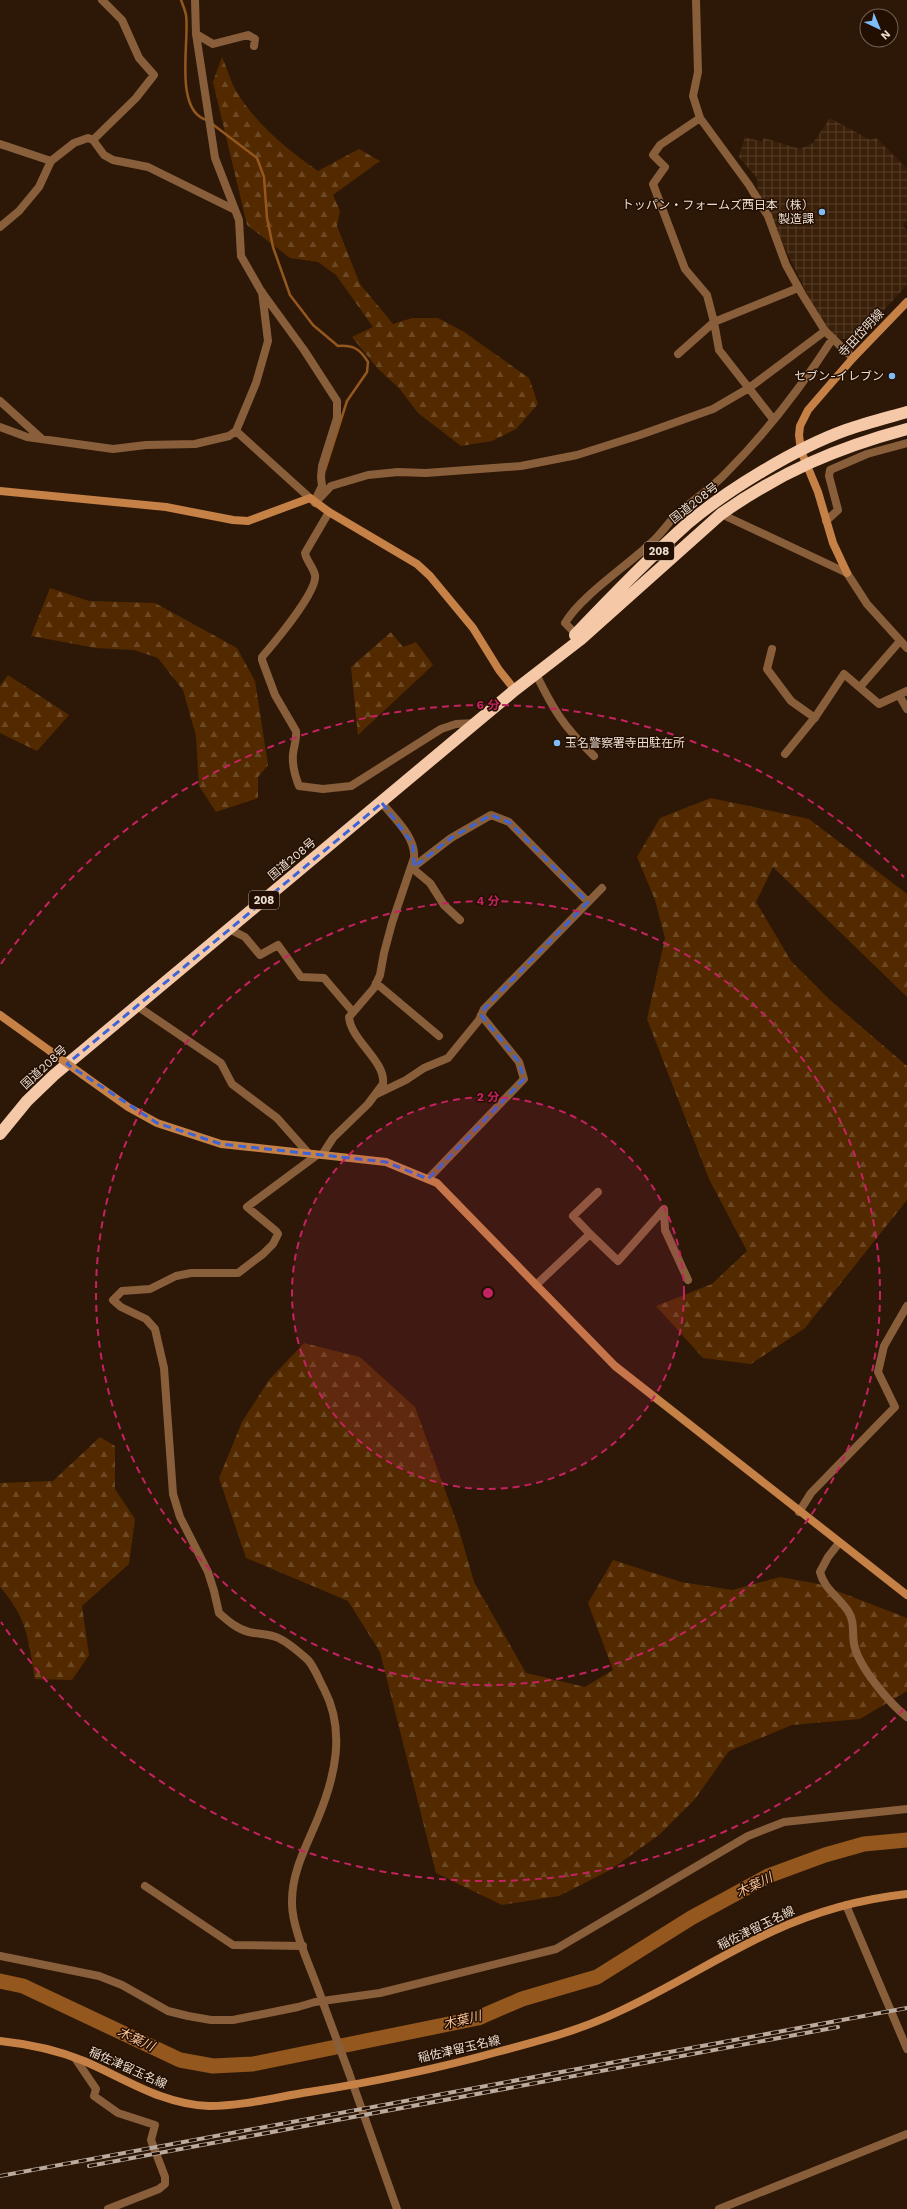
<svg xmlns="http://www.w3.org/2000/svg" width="907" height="2209" font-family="'Work Sans','Noto Sans JP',sans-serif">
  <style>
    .industrial { fill: url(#industrial-grid) }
    .forest { fill: url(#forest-firs) }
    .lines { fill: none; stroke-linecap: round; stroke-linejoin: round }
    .stream { stroke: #94571e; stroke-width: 2.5 }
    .river { stroke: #94571e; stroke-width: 15 }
    .street { stroke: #895e3b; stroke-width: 8 }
    .secondary { stroke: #c68147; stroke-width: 8 }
    .highway { stroke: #f5c9a8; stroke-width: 12 }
    .rail-casing { stroke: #baab9e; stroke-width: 4 }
    .rail { stroke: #230f01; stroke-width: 2.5; stroke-dasharray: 8; stroke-linecap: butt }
    .street-bridge { stroke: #895e3b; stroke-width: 8 }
    .secondary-bridge { stroke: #c68147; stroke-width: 8 }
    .marked { fill: none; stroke: #3c63d7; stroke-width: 3; stroke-dasharray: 8 5; stroke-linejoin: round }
    .ring { fill: none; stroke: #c42261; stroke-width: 2; stroke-dasharray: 7 5 }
    .poi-dot { fill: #7ebdf9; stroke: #230f01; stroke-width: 1.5 }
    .labels { text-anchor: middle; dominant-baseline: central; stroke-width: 3; stroke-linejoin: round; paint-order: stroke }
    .shield { fill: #230f01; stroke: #af9f93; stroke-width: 1 }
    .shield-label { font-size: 11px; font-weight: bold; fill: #ebddd2 }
    .poi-label { font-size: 12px; fill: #ebddd2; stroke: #230f01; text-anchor: end }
    .street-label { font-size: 12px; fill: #ebddd2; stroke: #230f01 }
    .water-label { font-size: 13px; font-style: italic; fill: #f5c097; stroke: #230f01 }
    .centre { fill: #c42261; stroke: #230f01; stroke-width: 2 }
    .ring-label { font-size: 12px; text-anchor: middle; font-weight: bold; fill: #c42261; stroke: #230f01; stroke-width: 3; stroke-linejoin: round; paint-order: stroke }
  </style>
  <defs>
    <pattern id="industrial-grid" width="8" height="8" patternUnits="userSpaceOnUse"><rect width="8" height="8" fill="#3a2009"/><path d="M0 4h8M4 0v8" fill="none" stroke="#57402c"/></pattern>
    <pattern id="forest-firs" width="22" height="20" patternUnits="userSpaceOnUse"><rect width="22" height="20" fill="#532900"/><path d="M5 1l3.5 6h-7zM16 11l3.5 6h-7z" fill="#6c4824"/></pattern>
  </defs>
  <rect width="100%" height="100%" fill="#2d1807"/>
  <path class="industrial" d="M830,118l40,22 6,-2 31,31v52l-4,5 4,4v55l-39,42 -11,9 -9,3h-8l-14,-11 -9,-14 -59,-122 -1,-14 -18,-21 6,-20 17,5 2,-4 36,11 13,-6z"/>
  <path class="forest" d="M222,57c5,11 8,23 14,34 20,33 51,58 82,80l41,-22 21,12 -47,34 7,16 -3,15 23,58 33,40 19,-6h26l26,14 65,46 9,26 -22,25 -24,12 -31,5 -43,-33 -19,-25 -21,-19 -26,-32 21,-10 -37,-52 -18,-13 -28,-4 -43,-33 -34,-143z
    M50,588l39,13 66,2 82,45 18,33 13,84 -10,12v21l-42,14 -17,-26 -3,-50 -13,-46 -25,-32 -24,-8 -38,-2 -65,-12z
    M391,632l12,15 13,-5 17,23 -75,70 -7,-68z
    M8,675l61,40 -32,36 -37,-18v-47z
    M711,798l98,21 98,75v103l-134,-130 -17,35 35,59 38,38 78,67v134l-102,128 -54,36 -48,-6 -47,-52 56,-22 35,-33 -38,-72 -62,-160 18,-81 -10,-38 -18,-43 23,-39z
    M304,1343l56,14 55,50 43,119 16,56 52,91 59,14 28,-17 -25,-67 25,-43 68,22 51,8 48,-13 39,7 88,34v73l-47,28 -68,6 -63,26 -34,48 -36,36 -49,35 -51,26 -57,9 -66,-32 -56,-221 -32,-51 -102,-43 -27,-80 23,-56 27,-42z
    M100,1437l15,9v43l20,30 -6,45 -47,42 7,49 -17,25 -37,-1c-7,-40 -7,-60 -35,-92v-104l53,-2z"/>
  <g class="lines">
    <path class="stream" d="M181,0c2,5 4,10 5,15 4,24 -13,96 21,105
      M211,123l46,35 7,19 3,41 6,29 17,48 23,30 25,21c16,-1 22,3 30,16l-1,10 -20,29 -22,69"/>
    <path class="river" d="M0,1981l23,5 157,74 33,6 40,-2 225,-46 44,-19 75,-22 94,-59 77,-42 57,-21 39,-11 43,-4"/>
    <path class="street" d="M195,0l1,34 19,124 24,62 2,36 20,35 43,59 33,51v17l-15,48 -1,11 1,9 -5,10
      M696,0l2,72 -5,24 7,22 49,67 19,31 18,49 16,29 23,37 28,27
      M196,34l17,10 35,-9 7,4 -1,7
      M700,118l-40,27 -7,10 12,12 -12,17 32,85 22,26 7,27 84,-34
      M93,140l43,-42 18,-23 -15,-17 -17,-38 -20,-20
      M0,144l51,17
      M0,227l19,-16 20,-24 12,-26 23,-18 14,-5 5,2 11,15 9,5 35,7 85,42
      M714,322l5,28 54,69
      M678,354l36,-32
      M0,401l42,38
      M0,427l27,10 86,12 33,-4 49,-1 34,-8 7,-5 20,-48 12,-42 -6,-49
      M236,431l75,68
      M315,503l16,-17 37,-11 30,-3 28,1 95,-7 56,-11 63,-20 73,-26 36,-21 76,-57
      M329,512l-24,41c1,7 8,14 10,22 3,16 -41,68 -53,82v3l13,35 21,36c1,9 -2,14 -3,23 -1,11 2,22 6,32l24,3 28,-3 90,-57 15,-5 20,-1
      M721,514l126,59 20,31 40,44
      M826,521l12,-11 -9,-34 1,-6 37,-16 40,-11
      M576,634l-11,-11c16,-27 62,-57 86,-80 10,-9 17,-20 26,-29 16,-14 34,-25 49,-41 40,-40 76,-87 107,-135
      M772,649l-5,20 24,32 24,17
      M536,674c18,37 28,53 58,82
      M860,687l40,-46
      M899,695l8,14
      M785,754l31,-38 28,-42 35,30 28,-13
      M460,920l-16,-15 -14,-22 -18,-15 39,-30 40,-23 18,7 79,80
      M229,929l16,8 15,18 18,-10 23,32 23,1 29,34
      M376,983l63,53
      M137,1006l84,57 11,21 45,34 32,36
      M377,1094l29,-14 18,-12 24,-10 31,-38 5,-11 118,-121
      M317,1155l-70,52 29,24 2,3 -5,10 -10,10 -25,19h-47l-15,3 -26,13 -28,2 -9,9 8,7 25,12 9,10 9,39 9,126 7,23 28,55 6,19 5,22c9,8 18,16 30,19 9,2 19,2 27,5 11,4 23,15 32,23 7,8 11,20 16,29 22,42 11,88 -6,129 -11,27 -26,53 -26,83 -1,28 21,71 30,99
      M322,1155l11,-17 35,-34 15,-20c3,-23 -32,-43 -34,-67l25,-29 6,-13 4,-22 8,-30 22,-65c2,-21 -20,-40 -32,-55
      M428,1179l96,-100 -5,-17 -38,-47
      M590,1234l-17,-18 25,-24
      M536,1285l54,-51 28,27 46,-52 1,21 23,50
      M799,1512l12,-19 84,-86 -17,-35 6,-26 23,-40
      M839,1543l-11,14 -8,15c4,17 19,25 28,39 7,11 4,21 6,33 4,22 35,59 53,73
      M145,1886l88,59 70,1
      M846,1905l61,144
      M0,1956l99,20 23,9 46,26 20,5 23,4h22l65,-13 17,-5 65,-9 176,-44 192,-113 36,-14 123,-13
      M75,2058l21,31 -2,7 24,17 37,12 -4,15 14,37v7l-6,5 -51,20
      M349,2073l48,136
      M719,2209l188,-75"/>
    <path class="secondary" d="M0,491l166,16 67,13 15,1 62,-23 19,14 88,52 13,12 43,52 26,42 16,20
      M847,573l-14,-30 -15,-51 -17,-41 -2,-16 1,-9 8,-16 45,-52 54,-56
      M0,1015l50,36
      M83,1075l45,32 29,16 64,21 165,18 51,21 178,183 292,229
      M0,2041c29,3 57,9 84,20 40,17 79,44 125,45 34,0 68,-9 100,-14 64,-10 127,-23 188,-40 42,-11 84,-22 123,-41 52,-24 101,-56 153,-80 42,-19 88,-32 134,-37"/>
    <path class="highway" d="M575,635c36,-38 73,-76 112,-111 40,-34 109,-76 159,-94 20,-7 40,-12 61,-18
      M0,1134l27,-33 27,-26 461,-385 66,-51 140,-125c60,-42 115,-66 186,-85"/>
    <g class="rail-casing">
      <path id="rail" d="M89,2166l749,-139
        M0,2176l907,-168"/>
    </g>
    <use href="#rail" class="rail"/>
    <path class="street-bridge" d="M322,2000l27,73"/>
    <path class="secondary-bridge" d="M50,1051l33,24"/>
  </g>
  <path class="marked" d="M382,803l31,41 1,23 37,-29 40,-23 18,7 79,80 -104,107 -3,6 38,47 5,17 -96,100 -42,-17 -165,-18 -64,-21 -90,-59z"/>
  <circle cx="488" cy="1293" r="196" fill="#c42261" fill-opacity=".12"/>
  <g class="ring">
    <circle cx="488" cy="1293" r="196"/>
    <circle cx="488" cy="1293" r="392"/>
    <path d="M904 1709A588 588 0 0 1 1 1622M1 964A588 588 0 0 1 904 877"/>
  </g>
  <g class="poi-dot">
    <circle cx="822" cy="212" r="4"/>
    <circle cx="892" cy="376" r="4"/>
    <circle cx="557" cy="743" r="4"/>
  </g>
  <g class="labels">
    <g class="shield">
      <rect x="644" y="542" width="30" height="18" rx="3"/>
      <rect x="249" y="891" width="30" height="18" rx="3"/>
    </g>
    <g class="shield-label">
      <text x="659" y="551">208</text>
      <text x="264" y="900">208</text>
    </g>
    <g class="poi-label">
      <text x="814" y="205">トッパン・フォームズ西日本（株）<tspan x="814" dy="14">製造課</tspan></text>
      <text x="884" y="376">セブン-イレブン</text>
      <text x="565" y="743" text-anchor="start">玉名警察署寺田駐在所</text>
    </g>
    <g class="street-label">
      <text transform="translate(861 333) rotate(-47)">寺田岱明線</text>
      <text transform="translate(694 503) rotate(-38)">国道208号</text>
      <text transform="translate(292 859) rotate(-40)">国道208号</text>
      <text transform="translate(44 1067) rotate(-43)">国道208号</text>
      <text transform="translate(756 1928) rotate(-26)">稲佐津留玉名線</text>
      <text transform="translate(459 2049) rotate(-13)">稲佐津留玉名線</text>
      <text transform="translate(128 2068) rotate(24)">稲佐津留玉名線</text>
    </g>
    <g class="water-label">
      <text transform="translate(754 1885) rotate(-26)">木葉川</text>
      <text transform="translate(462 2020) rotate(-14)">木葉川</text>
      <text transform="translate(136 2039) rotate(25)">木葉川</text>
    </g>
  </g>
  <circle cx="488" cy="1293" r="6" class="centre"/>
  <g class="ring-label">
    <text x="488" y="709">6 分</text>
    <text x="488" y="905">4 分</text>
    <text x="488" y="1101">2 分</text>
  </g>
  <g transform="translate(879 28) rotate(136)"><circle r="19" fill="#230f01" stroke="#736155"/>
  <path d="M0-3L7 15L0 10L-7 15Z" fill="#7ebdf9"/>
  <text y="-6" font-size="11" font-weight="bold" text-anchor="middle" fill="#ebddd2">N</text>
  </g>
</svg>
